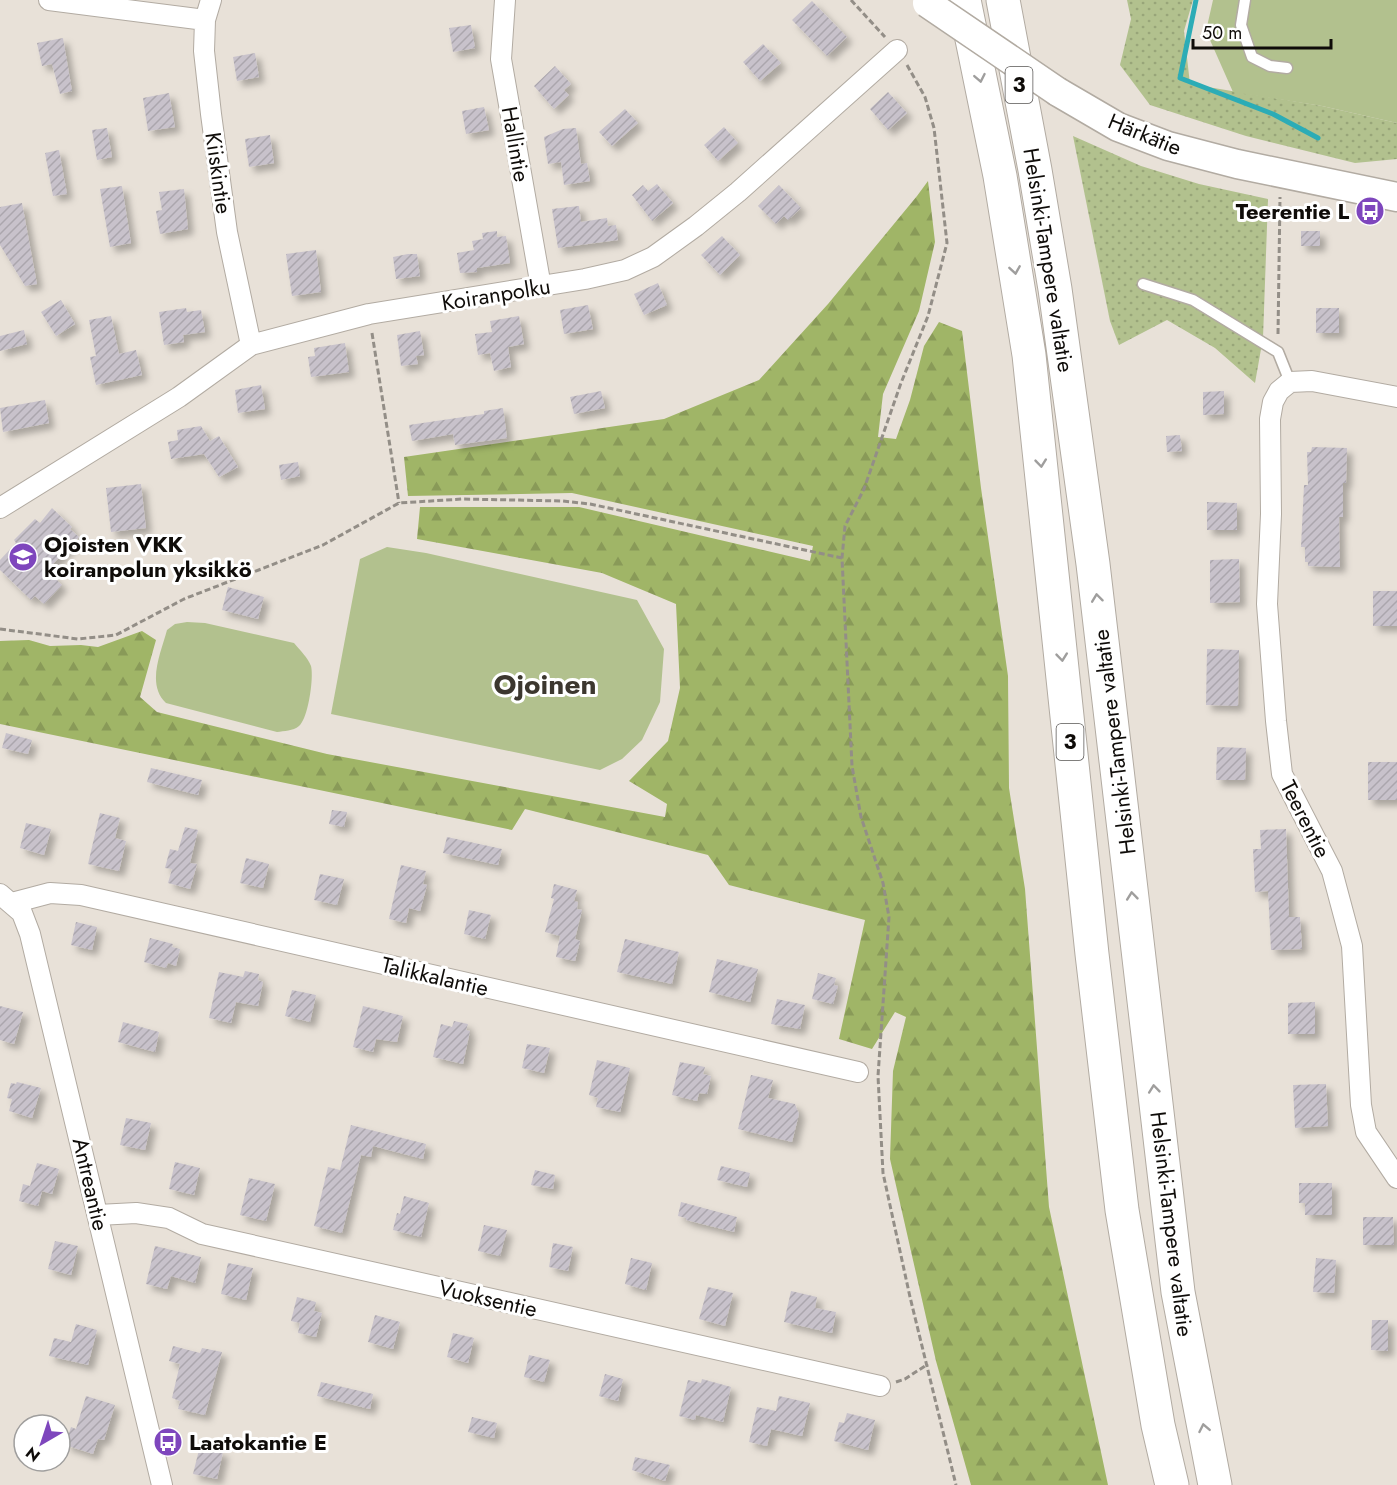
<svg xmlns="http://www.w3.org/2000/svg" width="1397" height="1485" font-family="Jost,sans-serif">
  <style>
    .grass { fill: url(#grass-dots) }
    .forest { fill: url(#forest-firs) }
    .garden { fill: #b2c18e }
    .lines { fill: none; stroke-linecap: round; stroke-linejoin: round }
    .stream { stroke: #2cacb6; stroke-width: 5 }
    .building { fill: url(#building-hatch); filter: url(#shadow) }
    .lane-casing { stroke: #b2aba2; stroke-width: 13 }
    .street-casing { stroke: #b2aba2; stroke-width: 22 }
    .secondary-casing { stroke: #b2aba2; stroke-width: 31 }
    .highway-casing { stroke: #b2aba2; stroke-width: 35 }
    .path { stroke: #938e87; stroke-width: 3; stroke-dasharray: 6 3; stroke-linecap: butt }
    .lane { stroke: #fff; stroke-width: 10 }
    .street { stroke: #fff; stroke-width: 20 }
    .secondary { stroke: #fff; stroke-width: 28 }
    .highway { stroke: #fff; stroke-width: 33 }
    .secondary-bridge-casing { stroke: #b2aba2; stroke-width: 31; stroke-linecap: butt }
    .secondary-bridge { stroke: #fff; stroke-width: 28 }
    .oneway { stroke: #9f9e9d }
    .labels { text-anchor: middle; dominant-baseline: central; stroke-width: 6; stroke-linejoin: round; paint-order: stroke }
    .shield { fill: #fff; stroke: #575553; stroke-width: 1.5 }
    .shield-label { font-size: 21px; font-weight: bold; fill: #0f0c09 }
    .street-label { font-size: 22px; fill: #0f0c09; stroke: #fff }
    .poi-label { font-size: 22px; font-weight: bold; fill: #0f0c09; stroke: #fff; text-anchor: start }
    .district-label { font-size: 28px; font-weight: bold; fill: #3c372f; stroke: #fff }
  </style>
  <defs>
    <pattern id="grass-dots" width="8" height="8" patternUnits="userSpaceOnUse" patternTransform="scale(1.5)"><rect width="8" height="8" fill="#b2c18e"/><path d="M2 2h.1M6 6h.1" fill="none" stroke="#98a579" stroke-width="1.8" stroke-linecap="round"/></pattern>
    <pattern id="forest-firs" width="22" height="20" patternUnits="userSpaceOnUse" patternTransform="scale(1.5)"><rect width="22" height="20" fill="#a0b567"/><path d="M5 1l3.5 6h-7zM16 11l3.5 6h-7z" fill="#899a58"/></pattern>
    <pattern id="building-hatch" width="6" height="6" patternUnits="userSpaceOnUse" patternTransform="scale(1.5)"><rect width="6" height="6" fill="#c8c2cb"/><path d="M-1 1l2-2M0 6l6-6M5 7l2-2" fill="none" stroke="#aba6ad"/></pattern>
    <filter id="shadow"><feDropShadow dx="5.5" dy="5.5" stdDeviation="3" flood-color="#0004"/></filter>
  </defs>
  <rect width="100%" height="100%" fill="#e8e1d8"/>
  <path class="grass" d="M1127,0h66l-9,31 6,53 132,22 75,17v36l-42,4 -109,-27 -96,-31 -30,-40 11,-46z
    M1073,136l68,30 58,18 69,15 -5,139 -8,45 -40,-35 -48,-28 -48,25 -9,-24z"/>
  <path class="forest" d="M928,181l7,61 -16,69 -36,83 -5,43 18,2 14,-39 14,-54 15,-24 23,9 19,157 27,188 1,112 16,101 24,318 59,278h-137l-35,-124 -46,-202 3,-88 13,-54 -11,-5 -23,37 -33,-10 26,-119 -136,-35 -21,-30 -183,-46 -13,21 -512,-106v-83l29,-1 21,6 31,-1 17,2 44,-16 14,9 -16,57 17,15 170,42 338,63 2,-13 -38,-23 39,-40 12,-53 -4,-84 -74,-31 -185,-34 3,-32h159l231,54 3,-15 -241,-53 -164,3 -4,-39 260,-38 95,-39 69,-76 89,-108z"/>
  <path class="garden" d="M1213,0h184v123l-75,-17 -89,-14 -27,-61z
    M387,547l39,6 211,47 27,49 -4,53 -18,38 -20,19 -22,11 -269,-56 29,-155z
    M187,622l18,1 89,20c6,7 14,15 17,23 3,12 -3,53 -12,60 -6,5 -15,5 -22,6l-111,-29c-20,-19 -5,-50 1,-73l8,-6z"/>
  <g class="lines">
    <path class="stream" d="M1196,0l-16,78 93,36 45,24"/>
  </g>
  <path class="building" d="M812,1l35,36 -20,19 -35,-36z
    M471,25l4,23 -22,4 -4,-24z
    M63,38l9,53 -12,3 -8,-30 -10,2 -5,-23z
    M763,44l18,19 -21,18 -17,-19z
    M255,53l4,24 -22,4 -4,-24z
    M555,66l16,18 -7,6 5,5 -15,14 -20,-23z
    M888,92l19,21 -19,17 -18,-21z
    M169,93l6,34 -27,4 -5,-33z
    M484,107l5,23 -23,4 -4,-23z
    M625,109l13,14 -26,23 -13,-14z
    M724,127l14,16 -20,18 -14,-16z
    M107,128l5,29 -15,3 -5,-30z
    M576,128l5,36 6,-1 3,18 -26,4 -3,-23 -13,2 -4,-27 19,-8z
    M270,135l4,28 -25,4 -4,-28z
    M59,150l8,44 -14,2 -8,-43z
    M657,184l16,19 -21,18 -20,-26 11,-10 5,6z
    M779,185l22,23 -13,12 -4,-4 -8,8 -18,-18z
    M122,186l9,57 -21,4 -10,-58z
    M184,189l4,40 -28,5 -4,-23 6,-1 -3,-18z
    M22,203l15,81 -12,2 -25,-41v-38z
    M579,206l2,16 26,-4 1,8 8,-1 2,15 -60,8 -6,-39z
    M497,231v6l9,-1 4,27 -33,5v4l-17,1 -3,-20 17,-3 -2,-9 11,-2 -1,-6z
    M1301,231h19v15h-19z
    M722,236l18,19 -20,20 -19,-20z
    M316,250l5,42 -29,4 -6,-42z
    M408,254h9l3,22 -24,3 -3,-22z
    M658,283l9,22 -23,10 -10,-21z
    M61,300l14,24 -19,12 -15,-24z
    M588,305l5,24 -29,5 -4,-24z
    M186,308l1,4 14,-2 4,22 -22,3 1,7 -20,3 -5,-33z
    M1316,308h23v25h-23z
    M111,316l8,38 17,-4 6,25 -46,10 -6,-28 6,-1 -7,-36z
    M519,316l5,28 -16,3 3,20 -17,4 -4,-18 -12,2 -3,-21 17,-2 -2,-11z
    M24,330l3,14 -27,7v-15z
    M420,331l4,24 -8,1 2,8 -17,2 -4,-31z
    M345,343l4,29 -38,5 -3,-20 7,-1 -1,-8z
    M261,385l4,24 -27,4 -3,-23z
    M601,391l4,17 -31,6 -4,-17z
    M1224,391v23l-21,1v-23z
    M45,400l4,23 -46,9 -3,-24z
    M503,408l4,30 -52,7 -2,-11 -41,7 -3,-16 75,-11v-3z
    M201,426l9,15 9,-5 19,31 -19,10 -15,-23 -33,5 -3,-17 10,-2 -1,-10z
    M1180,435l2,16 -15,1 -1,-16z
    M1312,447l35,1 -1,35h-3v34h-4l1,50 -32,-1v-4h-3v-15h-4l3,-62h4l-1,-33h4z
    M298,462l2,14 -19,4 -2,-15z
    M141,484l5,44 -35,4 -5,-44z
    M1207,502l30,1v27h-30z
    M52,508l20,19 -2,2 9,8 -32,33 15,15 -18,19 -9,-8 -4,4 -31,-30v-10l16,-17 -2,-3 21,-21 5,4z
    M1239,559l1,43 -30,1v-43z
    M228,587l36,10 -6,22 -36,-9z
    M1373,591h24v35h-24z
    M1207,649l32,1 -1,56 -32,-1z
    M6,733l26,7 -4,14 -26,-6z
    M1217,747l29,1 -1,32h-29z
    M1368,762h29v38h-29z
    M151,768l51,12 -4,15 -51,-13z
    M332,810l15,2 -3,15 -15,-3z
    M100,813l20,5 -5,20 11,3 -7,30 -31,-7z
    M26,823l25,6 -7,26 -24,-7z
    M185,827l13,3 -8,33 7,1 -7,25 -22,-6 4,-14 -7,-1 5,-19 8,2z
    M1286,829l3,88h11l2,32 -31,1 -3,-59 -13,1 -2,-43h8l-1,-19z
    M447,837l55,12 -4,16 -55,-12z
    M246,858l23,6 -6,24 -23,-5z
    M401,865l25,6 -3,13 4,1 -7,26 -11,-3 -3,15 -17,-4z
    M320,874l24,5 -7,26 -23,-5z
    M554,884l23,6 -3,11 4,1 -1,7 5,1 -7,29 5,2 -5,20 -19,-4 4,-21 -15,-4 9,-33 -3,-1z
    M469,910l22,5 -6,24 -21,-5z
    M76,922l21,5 -5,23 -21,-5z
    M150,938l23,6 -1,3 8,2 -4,17 -8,-3 -2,5 -22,-6z
    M625,939l54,13 -7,32 -55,-12z
    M717,959l41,10 -8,33 -41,-10z
    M245,971l14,3 -1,6 5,2 -5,24 -22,-4 -5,21 -22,-5 10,-46 24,5z
    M818,973l18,5 -2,7 4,1 -5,18 -21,-5z
    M292,990l24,5 -6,27 -25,-6z
    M777,999l28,6 -5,24 -29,-5z
    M1315,1002v32h-27v-31z
    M0,1006l23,6 -9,32 -14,-4z
    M363,1006l40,10 -6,26 -21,-3 -3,13 -20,-5z
    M454,1021l14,3 -2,6 4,1 -7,33 -30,-7 8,-33 11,3z
    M123,1022l36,10 -4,20 -37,-10z
    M527,1044l23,4 -6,25 -22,-5z
    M597,1060l33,8 -10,44 -24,-5 2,-9 -9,-3z
    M680,1062l25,5 -2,7 8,2 -4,18 -8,-1 -2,8 -25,-6z
    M751,1075l22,5 -5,18 27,6 4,10 -7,28 -54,-13z
    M17,1082l24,6 -9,30 -23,-7 3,-12 -5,-1 4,-15 5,1z
    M1326,1084l2,42 -33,2 -2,-43z
    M126,1118l25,5 -6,27 -25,-5z
    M351,1125l75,19 -3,15 -50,-13 -2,11 -10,-2 -19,78 -28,-7 14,-59 12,3z
    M175,1162l25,6 -6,27 -25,-6z
    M37,1163l22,6 -7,25 -10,-3 -4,15 -19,-5 4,-17 7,2z
    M721,1166l29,7 -3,14 -30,-7z
    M535,1170l20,5 -2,14 -22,-4z
    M249,1178l26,6 -9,37 -26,-6z
    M1299,1183h33v32h-27v-12h-6z
    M404,1196l25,7 -8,34 -28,-7 4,-17 3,1z
    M681,1202l56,15 -3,15 -48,-12v-2l-8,-2z
    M1363,1217h30l1,28h-31z
    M484,1225l23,5 -7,26 -22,-5z
    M55,1241l23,5 -7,29 -23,-6z
    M553,1243l20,4 -5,24 -19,-4z
    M155,1246l46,11 -6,26 -24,-7 -4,13 -21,-5z
    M631,1258l21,5 -6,27 -21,-6z
    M1316,1258l20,2 -2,33 -21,-1z
    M228,1263l25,5 -7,32 -25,-6z
    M708,1287l25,6 -8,33 -26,-7z
    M791,1291l26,6 -2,11 21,4 -4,21 -48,-11z
    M297,1297l19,5 -2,9 8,2 -6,24 -18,-4 2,-10 -9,-2z
    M375,1315l25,7 -7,27 -25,-7z
    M1372,1320h16v31l-17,-1z
    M76,1324l21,6 -9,35 -39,-9 5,-18 17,4z
    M453,1333l21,5 -6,25 -21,-6z
    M173,1346l27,7 2,-5 20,4 -17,63 -27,-6 2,-8 -8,-3 8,-34 -11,-3z
    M529,1355l21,5 -6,22 -20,-5z
    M605,1374l18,5 -5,22 -19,-5z
    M702,1379l29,8 -8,35 -27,-7 -1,5 -16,-4 9,-36 13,3z
    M321,1382l52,12 -3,15 -53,-13z
    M86,1396l29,9 -11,35 -6,-1 -5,15 -28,-9 6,-18 5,2z
    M779,1396l31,7 -8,33 -31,-7 -4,17 -18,-4 8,-35 19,4z
    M847,1413l28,7 -7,30 -34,-9 5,-19 5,1z
    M472,1417l25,6 -3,15 -26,-6z
    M200,1446l23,6 -6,27 -24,-5z
    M635,1457l35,8 -5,16 -33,-11z"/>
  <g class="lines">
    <g class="lane-casing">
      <path id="lane" d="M1245,0l-4,25 11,32 18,9 17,2
        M1143,284l50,16 85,52 12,30"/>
    </g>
    <g class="street-casing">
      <path id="street" d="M49,0l156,20
        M211,0l-6,20 -1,31 7,63 16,118 24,113
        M505,0l-4,59 40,228
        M1397,397l-85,-16 -22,1 -11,9 -6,11 -3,17 1,95 -4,90 9,117 6,53 50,97 20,75 9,159 5,27 31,46
        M0,508l179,-111 72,-52 118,-31 216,-35 40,-9 28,-13 43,-31 42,-34 159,-142
        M0,894l22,19 8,21 132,551
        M12,903l38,-10 31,2 777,177
        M98,1215l38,-2 33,5 33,16 678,152"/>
    </g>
    <g class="secondary-casing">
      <path id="secondary" d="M1058,92l60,35 50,19 69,18 160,33"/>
    </g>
    <g class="highway-casing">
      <path id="highway" d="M964,0l36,176 29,179 63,599 30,256 36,215 14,60
        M1003,0l32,170 20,119 38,275 85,728 37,193"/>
    </g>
    <path class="path" d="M851,0l34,37
      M907,65l18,32 9,31 13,115 -19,73 -27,67 -37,106 -19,37 -3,32 10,208 9,51 22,66 6,34 -11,159 5,97 27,124 46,188
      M372,333l27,170
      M1278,334l2,-137
      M0,629l78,10 38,-4 68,-36 139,-54 76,-42 64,-4 100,2 27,3 252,54
      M896,1382l9,-3 23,-15"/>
    <use href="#lane" class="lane"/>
    <use href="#street" class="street"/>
    <use href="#secondary" class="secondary"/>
    <use href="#highway" class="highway"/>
    <g class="secondary-bridge-casing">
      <path id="secondary-bridge" d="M927,3l131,89"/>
    </g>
    <use href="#secondary-bridge" class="secondary-bridge"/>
  </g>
  <defs><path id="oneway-chevron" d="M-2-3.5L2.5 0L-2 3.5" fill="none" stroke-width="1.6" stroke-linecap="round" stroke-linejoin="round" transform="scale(1.5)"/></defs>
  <g class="oneway">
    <use href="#oneway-chevron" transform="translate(980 78) rotate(79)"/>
    <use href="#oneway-chevron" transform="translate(1015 270) rotate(81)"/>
    <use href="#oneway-chevron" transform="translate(1041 463) rotate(84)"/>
    <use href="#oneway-chevron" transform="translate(1097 598) rotate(-97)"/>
    <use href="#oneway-chevron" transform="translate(1062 657) rotate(84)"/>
    <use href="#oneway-chevron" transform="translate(1132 896) rotate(-96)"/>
    <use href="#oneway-chevron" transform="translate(1154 1089) rotate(-96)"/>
    <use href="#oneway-chevron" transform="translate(1204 1428) rotate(-101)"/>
  </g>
  <defs>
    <g id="bus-disc" transform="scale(1.5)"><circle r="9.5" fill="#7e46bd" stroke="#fff"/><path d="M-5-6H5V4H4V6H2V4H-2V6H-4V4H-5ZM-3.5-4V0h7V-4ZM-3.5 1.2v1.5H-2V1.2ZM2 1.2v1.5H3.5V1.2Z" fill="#fff"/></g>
    <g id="school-disc" transform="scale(1.5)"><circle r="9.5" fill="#7e46bd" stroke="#fff"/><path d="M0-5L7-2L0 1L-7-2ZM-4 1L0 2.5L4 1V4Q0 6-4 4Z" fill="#fff"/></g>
  </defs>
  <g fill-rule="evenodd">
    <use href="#bus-disc" x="1370" y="211"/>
    <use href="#school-disc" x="23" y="557"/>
    <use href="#bus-disc" x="168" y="1442"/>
  </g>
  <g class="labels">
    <g class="shield">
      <rect x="1005.5" y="67" width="27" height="36" rx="4.5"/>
      <rect x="1056.5" y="724" width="27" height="36" rx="4.5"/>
    </g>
    <g class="shield-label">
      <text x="1019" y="85">3</text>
      <text x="1070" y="742">3</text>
    </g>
    <g class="street-label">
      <text transform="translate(1145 134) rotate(22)">Härkätie</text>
      <text transform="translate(516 144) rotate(80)">Hallintie</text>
      <text transform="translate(219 173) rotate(82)">Kiiskintie</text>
      <text transform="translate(1049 260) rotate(81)">Helsinki-Tampere valtatie</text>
      <text transform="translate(496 294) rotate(-9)">Koiranpolku</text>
      <text transform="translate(1114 742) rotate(-97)">Helsinki-Tampere valtatie</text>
      <text transform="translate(1306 819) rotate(63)">Teerentie</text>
      <text transform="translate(435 976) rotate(13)">Talikkalantie</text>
      <text transform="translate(91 1184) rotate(77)">Antreantie</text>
      <text transform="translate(1172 1224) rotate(83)">Helsinki-Tampere valtatie</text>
      <text transform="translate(488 1298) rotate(13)">Vuoksentie</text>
    </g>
    <g class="poi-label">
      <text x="1349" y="211" text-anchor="end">Teerentie L</text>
      <text x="44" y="544">Ojoisten VKK<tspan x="44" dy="25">koiranpolun yksikkö</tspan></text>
      <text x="189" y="1442">Laatokantie E</text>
    </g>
    <g class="district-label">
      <text x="545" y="684">Ojoinen</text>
    </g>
  </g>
  <g transform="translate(42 1443) rotate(219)"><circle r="28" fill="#ffffff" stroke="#9f9e9d" stroke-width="1.5"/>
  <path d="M0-4.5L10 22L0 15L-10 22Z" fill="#7e46bd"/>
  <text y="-9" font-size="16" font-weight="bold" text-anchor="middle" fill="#0f0c09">N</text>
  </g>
  <path d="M1193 39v9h138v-9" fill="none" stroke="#0f0c09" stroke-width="3"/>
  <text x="1202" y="39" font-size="18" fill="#0f0c09" stroke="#ffffff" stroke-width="4.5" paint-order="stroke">50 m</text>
</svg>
